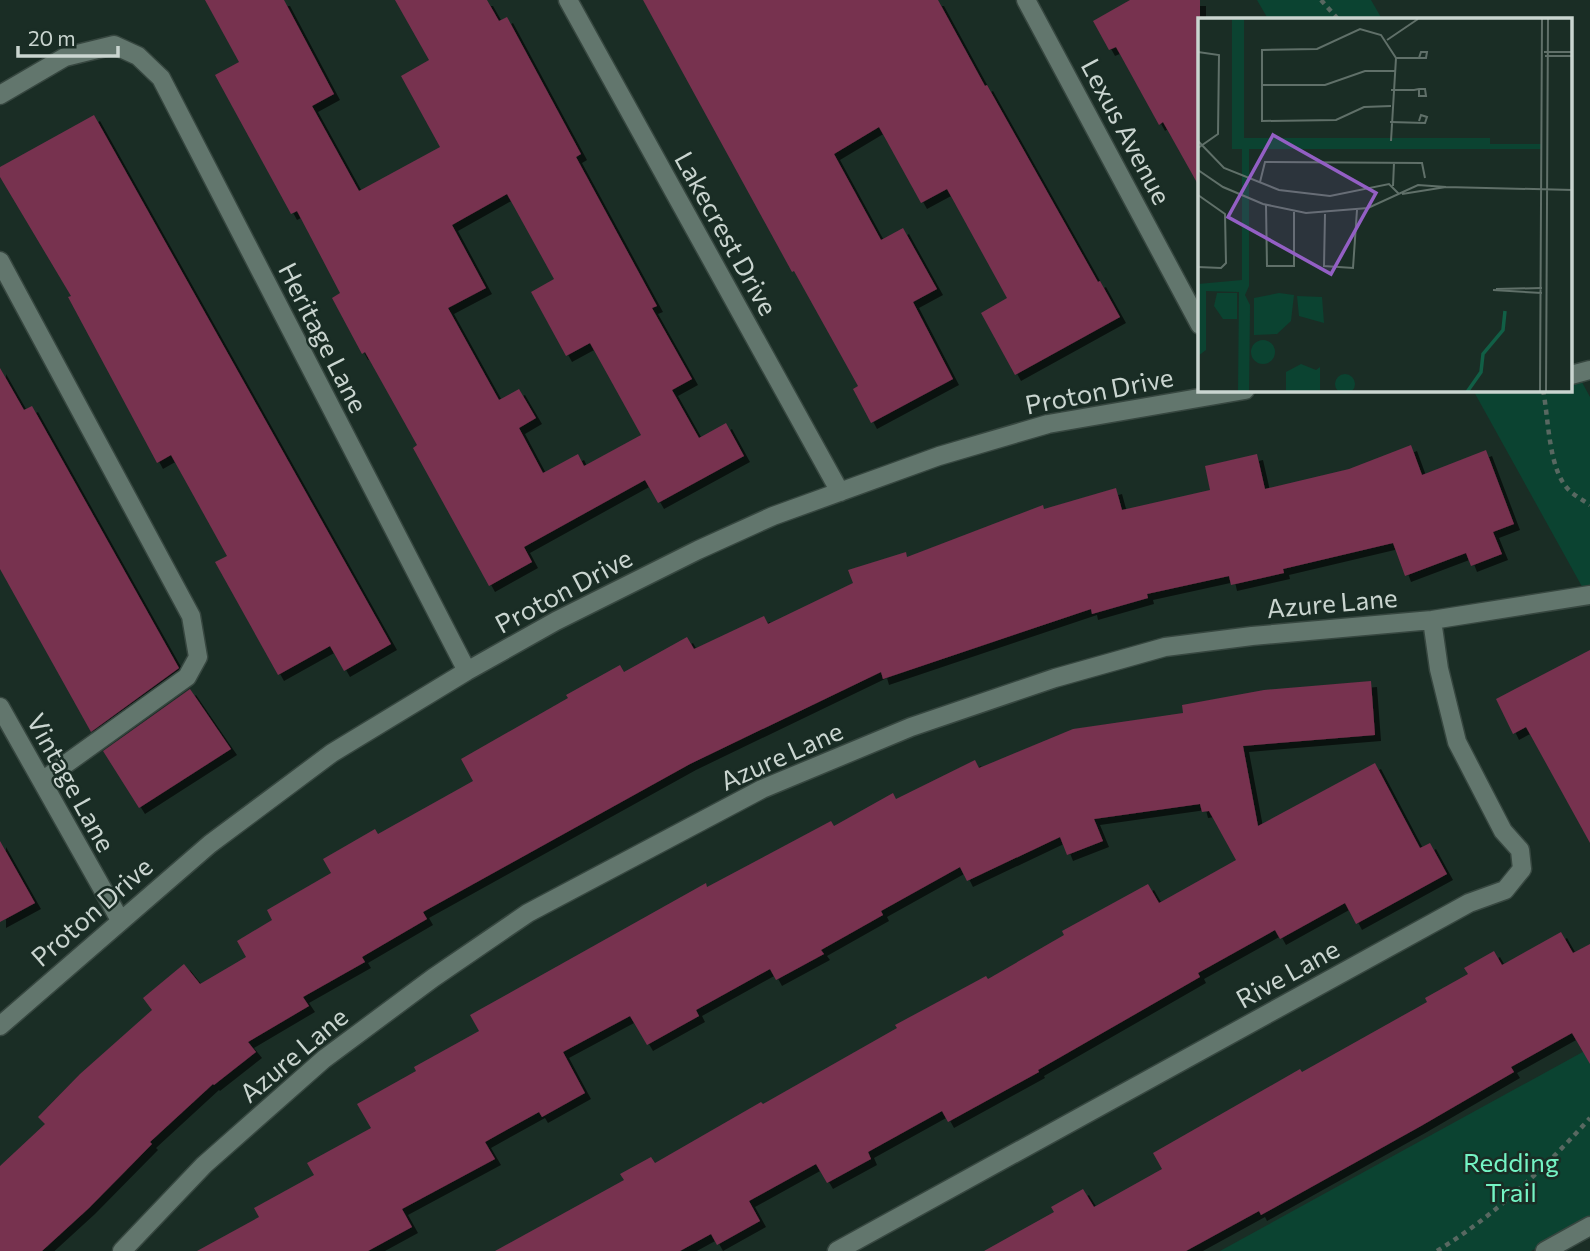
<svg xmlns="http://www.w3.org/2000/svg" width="1590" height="1251" font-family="Commissioner,sans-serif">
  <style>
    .green { fill: #0b4331 }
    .building { fill: #77314f; fill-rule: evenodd; filter: url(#shadow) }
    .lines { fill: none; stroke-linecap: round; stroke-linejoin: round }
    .minor-casing { stroke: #374740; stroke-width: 21 }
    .path { stroke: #586861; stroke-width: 4.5; stroke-dasharray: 5 5; stroke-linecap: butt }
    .minor { stroke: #62766d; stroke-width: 18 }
    .labels { text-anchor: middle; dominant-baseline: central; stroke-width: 5; stroke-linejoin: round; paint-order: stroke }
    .street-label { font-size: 26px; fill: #cad5d0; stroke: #1a2d25 }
    .park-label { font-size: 26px; fill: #74f4c4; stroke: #1a2d25 }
    .inset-river { fill: none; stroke: #115f46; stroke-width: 3.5 }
    .inset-road { fill: none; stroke: #607069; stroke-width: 2 }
    .view { fill: #935fc4; fill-opacity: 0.15; stroke: #935fc4; stroke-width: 3.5 }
    .inset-edge { fill: none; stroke: #cad5d0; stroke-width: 3.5 }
  </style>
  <defs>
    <filter id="shadow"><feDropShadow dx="6" dy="6" stdDeviation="0" flood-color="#0009"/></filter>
  </defs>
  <rect width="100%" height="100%" fill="#1a2d25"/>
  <path class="green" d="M1257,0h114l11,19h-114z
    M1571,362l19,35v204l-117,-211h98z
    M1590,1048v171l-59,32h-311z"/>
  <path class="building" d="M205,0h79l50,94 -22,12 47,85 81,-44 -39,-71 28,-16 -34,-60h92l12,21 8,-4 74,137 -5,3 81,149 -5,2 40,71 -20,11 27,48 27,-15 18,33 -86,47 -13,-23 -121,67 8,15 -43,24 -76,-138 4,-3 -52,-93 -3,2 -30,-56 8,-5 -43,-82 -6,3 -76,-139 24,-13zM507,194l47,85 -23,13 35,64 24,-13 51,92 -57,31 -6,-12 -35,19 -24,-45 17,-10 -17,-29 -20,11 -51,-92 38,-20 -34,-63z
    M643,0h295l47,86 2,-1 111,197 2,-1 20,36 -105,58 -34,-62 26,-15 -60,-109 -26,14 -42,-76 -45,27 47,86 22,-12 34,61 -24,13 40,77 -82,44 -18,-34 5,-3 -64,-115 -2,1z
    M1130,0h70v188l-37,-66 -4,3 -43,-78 -7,3 -16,-29z
    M94,115l297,529 -47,27 -14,-25 -52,29 -63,-113 12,-6 -56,-101 -14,8 -89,-166 3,-1 -71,-119v-10z
    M0,368l24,42 8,-4 147,262 -88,64 -91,-163z
    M1411,445l11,30 64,-25 28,74 -21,8 9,22 -31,12 -5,-13 -61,23 -12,-33 -110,26 1,4 -53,12 -2,-9 -82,18 1,4 -56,16 -1,-5 -208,70 -2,-7 -191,92 -267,148 4,7 -65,38 3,5 -62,35 6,9 -61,36 8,10 -42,33 -1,-1 -63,58 2,2 -63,64 -47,43h-42v-85l45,-42 -7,-7 42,-43 72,-64 -9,-12 41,-34 16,20 46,-27 -9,-16 35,-21 -5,-10 64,-37 -8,-14 52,-30 3,5 95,-53 -12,-22 107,-61 -2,-3 54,-30 4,7 63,-35 7,12 70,-33 4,8 85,-41 -5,-13 58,-18 1,5 136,-52 1,4 72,-21 6,22 88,-20 -5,-24 52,-12 8,35 84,-20z
    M1590,650v193l-64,-116 -13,7 -17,-35z
    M1371,681l4,54 -132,11 15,80 117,-63 45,85 10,-5 17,31 -91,50 -11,-21 -65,36 -5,-9 -77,43 2,4 -162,93 1,2 -91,50 -6,-11 -74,41 3,7 -44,24 -11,-19 -67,37 11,20 -43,24 -6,-11 -31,17h-185l129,-71 -4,-6 31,-17 4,6 106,-61 2,2 134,-76 -2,-3 91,-49 2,3 76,-44 -2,-4 86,-47 11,19 77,-43 -27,-49 -7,1 -2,-8 -106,15 9,22 -36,14 -7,-18 -93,44 -7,-14 -79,44 2,4 -62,35 3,4 -48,26 -6,-11 -74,41 3,6 -52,29 -17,-29 -67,36 22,41 -43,24 -3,-5 -54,30 10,17 -93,50 10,18 -44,24h-171l62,-34 -5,-9 60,-33 -7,-12 64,-35 -14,-24 59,-33 -2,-4 65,-36 -9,-16 236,-132 1,4 124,-66 3,5 59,-33 3,6 79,-39 4,8 94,-39 110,-16 -1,-8 82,-15z
    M190,689l41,60 -92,59 -36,-57z
    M0,841l35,62 -35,19z
    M1561,932l12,21 17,-9v120l-18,-31 -61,34 3,5 -93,54 -160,89 -2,-4 -73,40h-202l70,-39 -3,-5 32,-18 11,18 68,-38 -9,-16 147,-84 2,3 125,-70 -2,-4 43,-24 -4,-6 30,-17 8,14z"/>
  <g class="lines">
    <g class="minor-casing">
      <path id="minor" d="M568,0l272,492
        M1026,0l174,325
        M0,95l65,-38 49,-12 24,11 23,22 306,593
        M0,261l191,355 7,41 -11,20 -145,104
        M1571,375l19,-5
        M0,707l120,213
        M0,1026l210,-182 122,-91 135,-82 89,-50 142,-71 75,-34 166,-60 109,-32 197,-34
        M122,1251l82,-86 120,-106 109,-81 95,-65 234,-124 149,-62 144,-49 110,-31 87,-11 180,-16 158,-25
        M837,1251l632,-348 36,-13 17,-21 -2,-19 -17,-19 -46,-89 -18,-73 -7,-49
        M1545,1251l45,-25"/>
    </g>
    <path class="path" d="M1321,0l17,19
      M1543,390c6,29 5,83 28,102 6,5 13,9 19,13
      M1437,1251c57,-35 108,-83 153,-133"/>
    <use href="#minor" class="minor"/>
  </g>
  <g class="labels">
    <g class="street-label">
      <text transform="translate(1127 131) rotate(62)">Lexus Avenue</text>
      <text transform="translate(727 233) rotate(61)">Lakecrest Drive</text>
      <text transform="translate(324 337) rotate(63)">Heritage Lane</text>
      <text transform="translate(1099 390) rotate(-11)">Proton Drive</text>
      <text transform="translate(563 590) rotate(-28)">Proton Drive</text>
      <text transform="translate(1332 602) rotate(-5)">Azure Lane</text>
      <text transform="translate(781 755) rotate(-24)">Azure Lane</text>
      <text transform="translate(72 782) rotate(61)">Vintage Lane</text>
      <text transform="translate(91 911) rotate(-41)">Proton Drive</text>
      <text transform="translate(1287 973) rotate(-29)">Rive Lane</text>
      <text transform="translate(293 1054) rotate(-40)">Azure Lane</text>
    </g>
    <g class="park-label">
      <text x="1511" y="1161">Redding<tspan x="1511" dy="30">Trail</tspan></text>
    </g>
  </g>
  <g transform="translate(1198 18)">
    <rect width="374" height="374" fill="#1a2d25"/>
    <path d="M34,1h12v119h246v6h51v5h-292v137l-4,9 5,10 -1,87h-11l1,-100 -33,-1v59l-8,6v-72l44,-4v-131h-10zM19,275h20v26h-14l-9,-13zM81,275l15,2 -3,26 -14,13 -23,1v-37zM99,278l25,1 2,26 -25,-7zM53 334a12 12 0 1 1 24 0a12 12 0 1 1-24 0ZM103,346l15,6 4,-3v25h-34v-20zM137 366a10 10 0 1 1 20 0a10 10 0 1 1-20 0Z" fill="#0b4331"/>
    <path class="inset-river" d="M269,374l14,-20 2,-18 20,-24 2,-19"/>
    <path class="inset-road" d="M189,22l31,-21M0,34l21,3 -1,79 -20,14M346,34h29M347,38h28M198,40h30l1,-6h-6l-2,6M64,67h63l40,-14h31M193,72h23l5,-1h6l1,7h-7v-7M193,88l-27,1 -28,13 -74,1v-71l55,-1 43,-20 21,6 15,23 -5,83M192,104l35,1 2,-6 -6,-2 -2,6M0,123l26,27 55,22 51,6 59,-12 10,10M0,152l25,17 40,17 43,9 62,-5 50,-23 28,2M62,164l5,-20 157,1 3,15M195,168l1,-23M204,176l44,-7 127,3M0,177l27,19 1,49 -5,5 -23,-1M68,187l1,61h27v-54M127,196l-1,52 29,2 4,-58M298,271l46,-1M295,272l49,3M342,374l2,-373M348,374l2,-373"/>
    <path class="view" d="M75,117l103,58 -45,81 -103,-57z"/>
    <rect width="374" height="374" class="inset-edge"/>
  </g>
  <path d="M18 46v10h100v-10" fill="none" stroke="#cad5d0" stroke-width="3.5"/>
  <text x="28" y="46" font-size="21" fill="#cad5d0" stroke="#1a2d25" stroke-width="5" paint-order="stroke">20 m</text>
</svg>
